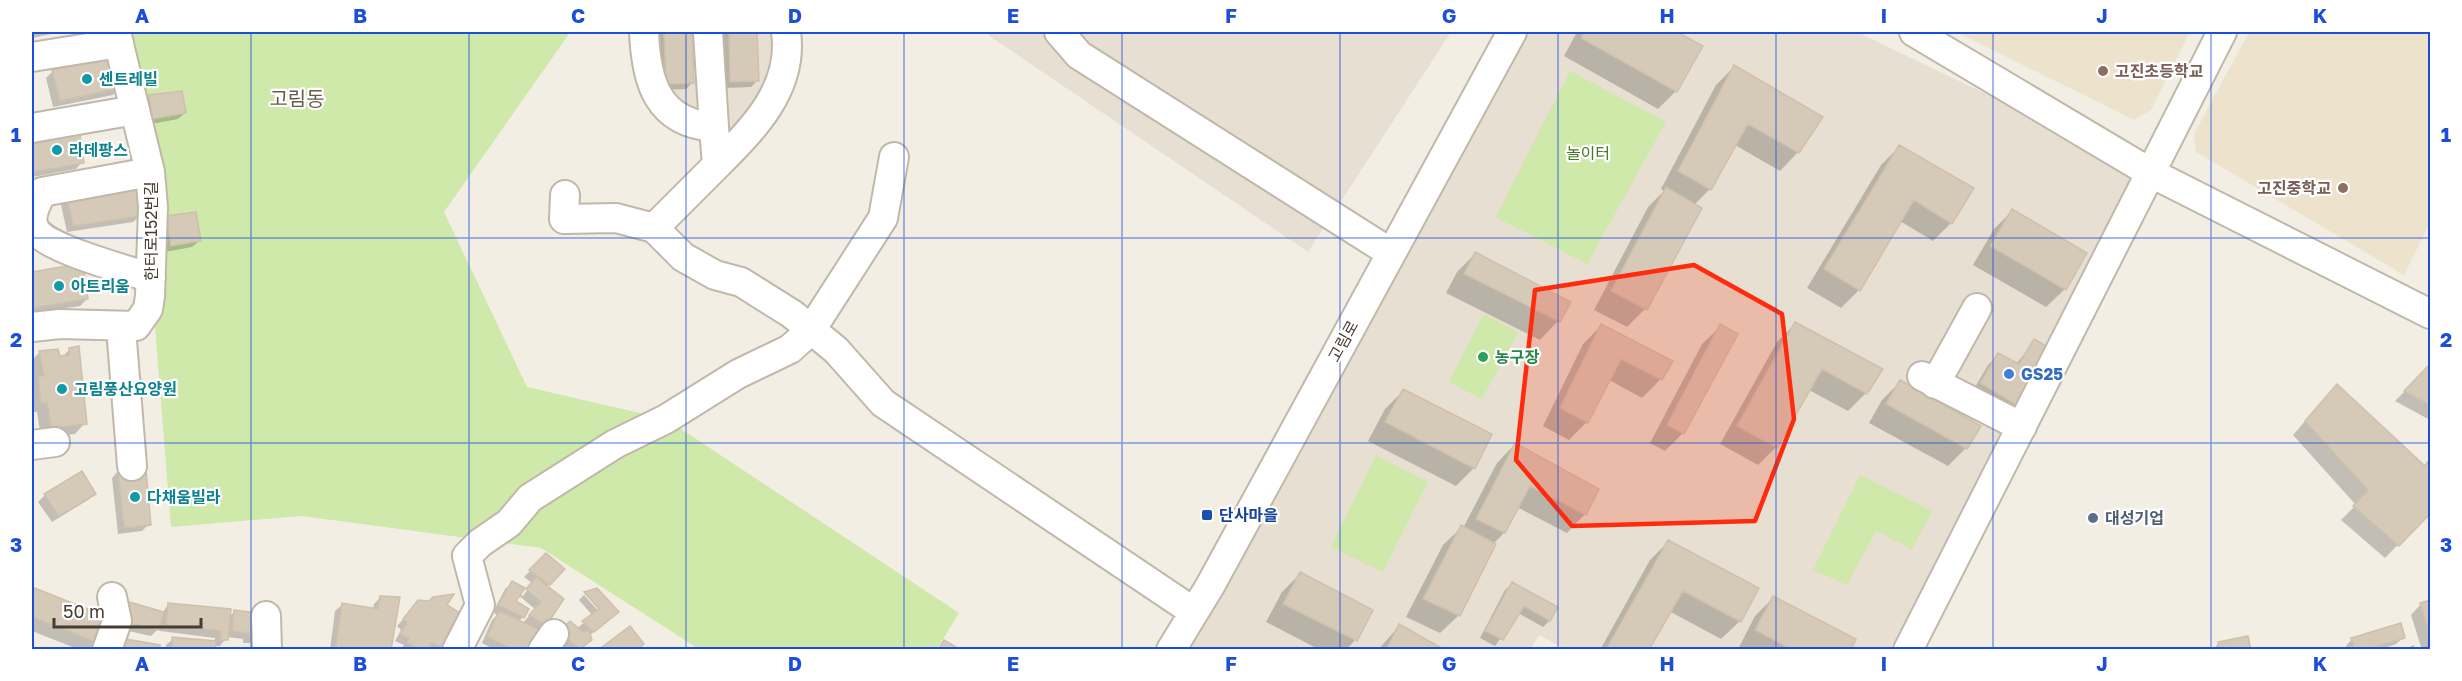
<svg xmlns="http://www.w3.org/2000/svg" width="2462" height="681" font-family="'Golos Text','Noto Sans KR',sans-serif">
  <style>
    .residential { fill: #e7dfd1 }
    .education { fill: #ede3cc }
    .green { fill: #cee9a9 }
    .shadow { fill: #0003; fill-rule: evenodd }
    .building { fill: #d5c9b8; stroke: #d0c0ab; stroke-width: 1.5 }
    .lines { fill: none; stroke-linecap: round; stroke-linejoin: round }
    .minor-casing { stroke: #c1b8a9; stroke-width: 32 }
    .minor { stroke: #fff; stroke-width: 28 }
    .marked { fill: #ff2b0e; fill-opacity: 0.2; stroke: #ff2b0e; stroke-width: 4.5; stroke-linejoin: round }
    .grid { fill: none; stroke: #1d4ed8; stroke-width: 1.5; stroke-opacity: 0.55 }
    .education-dot { fill: #8d6e63; stroke: #fff; stroke-width: 2 }
    .culture-dot { fill: #0f9aa8; stroke: #fff; stroke-width: 2 }
    .leisure-dot { fill: #2e9e5b; stroke: #fff; stroke-width: 2 }
    .shop-dot { fill: #3f7fe0; stroke: #fff; stroke-width: 2 }
    .transit-dot { fill: #1a4fb4; stroke: #fff; stroke-width: 2 }
    .service-dot { fill: #5c6f8a; stroke: #fff; stroke-width: 2 }
    .labels { text-anchor: middle; dominant-baseline: central; stroke-width: 4.5; stroke-linejoin: round; paint-order: stroke }
    .education-label { font-size: 16px; font-weight: bold; fill: #785e54; stroke: #fff; text-anchor: start }
    .culture-label { font-size: 16px; font-weight: bold; fill: #0d838f; stroke: #fff; text-anchor: start }
    .park-label { font-size: 16px; fill: #467924; stroke: #fff }
    .street-label { font-size: 16px; fill: #453d33; stroke: #fff }
    .leisure-label { font-size: 16px; font-weight: bold; fill: #27864d; stroke: #fff; text-anchor: start }
    .shop-label { font-size: 16px; font-weight: bold; fill: #366cbe; stroke: #fff; text-anchor: start }
    .transit-label { font-size: 16px; font-weight: bold; fill: #164399; stroke: #fff; text-anchor: start }
    .service-label { font-size: 16px; font-weight: bold; fill: #4e5e75; stroke: #fff; text-anchor: start }
    .quarter-label { font-size: 20px; fill: #685b4a; stroke: #fff }
    .neatline { fill: none; stroke: #1d4ed8; stroke-width: 2 }
    .grid-label { font-size: 20px; text-anchor: middle; font-weight: bold; fill: #1d4ed8 }
  </style>
  <rect width="100%" height="100%" fill="#f3eee3"/>
  <path class="residential" d="M644,32h142l2,17 -52,98 -22,-20 -44,-15z
    M986,32h465l-143,220 -317,-215z
    M1504,32h353l294,141 -129,254 -131,222 -324,1 -28,-15 -9,15h-367z"/>
  <path class="education" d="M1956,32h234l-39,78 -17,10z
    M2249,32h181v191l-26,52 -208,-123 -2,-18z"/>
  <path class="green" d="M116,32h449l4,2 -125,178 83,175 139,32 293,194 -22,36h-238l-158,-101 -239,-32 -131,11 -20,-249z
    M1570,71l96,51 -79,142 -91,-47z
    M1484,314l34,18 -36,67 -33,-17z
    M1376,455l52,27 -45,90 -52,-25z
    M1860,475l72,36 -20,38 -36,-18 -29,54 -34,-15z"/>
  <path class="shadow" d="M32,32h22l-3,2 -19,4z
    M657,32h33l3,50 -7,7 -26,1z
    M723,32h33l2,48 -7,7 -27,1z
    M1577,32h97l27,15 -25,44 -18,18 -94,-53z
    M1734,67l86,50 -22,35 -18,19 -45,-26 -25,44 -16,16 6,4 -55,100 -18,18 -33,-17 54,-103 16,-16 -3,-2 55,-104z
    M53,71l66,17 -6,7 -60,12 -7,-29z
    M150,96l35,17 -7,6 -32,6 -3,-22z
    M32,139l50,23 -6,7 -44,8z
    M1899,147l52,76 -18,18 -33,-20 -41,69 -18,18 -34,-20 74,-123z
    M60,200l80,16 -7,6 -66,10z
    M2012,211l53,78 -19,18 -73,-42 21,-36z
    M167,217l32,24 -7,6 -27,5z
    M1475,254l94,49 -11,18 -18,19 -94,-47 11,-21z
    M82,265l5,34 -7,7 -48,7v-40z
    M1795,324l71,69 -18,18 -39,-21 -33,57 -18,18 -38,-21 57,-102z
    M1602,325l69,37 -10,17 -19,19 -33,-18 -22,42 -18,18 -26,-14 40,-82z
    M1721,326l-38,107 -18,18 -15,-8 52,-99z
    M2035,341l18,10 -42,66 -40,-23 17,-29 10,-10 18,9z
    M70,349l15,74 -10,11 -34,4 -4,-26h-5v-52l8,-8 22,5z
    M2429,367h1v53l-35,-19z
    M1900,382l66,66 -18,18 -79,-43 13,-23z
    M1403,391l71,77 -18,18 -88,-45 17,-32z
    M2324,399l100,67 6,-8v54l-45,46 -44,-38 15,-15 -63,-70z
    M1515,444l70,70 -18,19 -50,-26 -13,26 -11,11 -34,71 -19,18 -34,-16 37,-72 19,-18 1,1 34,-65z
    M118,471l31,53 -7,7 -24,3 -6,-56z
    M95,493l-7,7 -36,22 -14,-20 7,-7z
    M1668,542l72,79 -19,18 -52,-28 -21,39h-48l50,-90z
    M546,555l17,14 -17,18 -1,38 -12,25h-38l-13,-7 10,-23 5,-5 -4,-3 12,-23 7,-6 7,11 4,2 9,-13 -8,-6zM518,595l17,14 -13,15 -4,-2 5,-5 -9,-16z
    M1300,574l55,66 -9,10h-26l-54,-28 16,-30z
    M1512,584l44,24 -7,13 -6,6 -25,-14 -23,33 -15,-8 25,-48z
    M32,589l71,28 -7,25 -7,8h-9l-48,-19z
    M597,590l13,28 -21,18 -10,14h-13l-12,-11 23,-11 16,-12 -14,-16 6,-6zM584,595h4l17,19 -2,2z
    M381,597l9,53h-60l5,-39 7,-6 31,5 1,-6z
    M1773,598l76,52 -111,-1 17,-33z
    M2430,602v48h-8l-11,-35 10,-11z
    M169,604l60,13 5,-5 22,25 -7,6h-6v-4l-16,-2 -7,9h-6v4h-48v-5l7,-6 41,3 1,-4 -55,-7v-4l-9,9 -36,-8 47,-15z
    M445,606l-2,44 -42,-1 3,-4 -9,-4 6,-11 -4,-4 15,-17z
    M1399,626l43,24h-64z
    M2403,638l-7,6 -17,6h-32l-1,-4 6,-7z
    M2218,644l32,6h-37z
    M2414,645l1,5h-8l4,-4z"/>
  <path class="building" d="M664,32h28l2,51 -28,1z
    M729,32h28l2,49 -29,1z
    M1584,32h93l26,14 -26,46 -96,-54z
    M114,58l7,30 -61,13 -8,-31z
    M1734,65l89,52 -24,36 -51,-29 -37,66 -33,-19z
    M182,91l4,22 -34,6 -3,-24z
    M79,129l5,34 -52,9v-35z
    M1899,145l75,43 -22,36 -38,-24 -54,91 -36,-22z
    M135,181l6,35 -68,10 -7,-34z
    M1666,187l36,21 -55,102 -36,-19z
    M2012,209l75,44 -21,37 -76,-44z
    M196,212l5,29 -30,5 -5,-30z
    M1475,252l96,50 -11,20 -96,-48z
    M83,263l5,36 -56,9v-36z
    M1795,322l88,47 -16,25 -45,-25 -45,79 -40,-22z
    M1601,324l72,37 -11,19 -41,-21 -33,64 -28,-15z
    M1720,324l18,10 -54,100 -17,-9z
    M2034,339l21,12 -33,57 -42,-25 18,-30 21,11z
    M79,346l8,78 -36,4 -4,-26 -6,1 -3,-27h6l-5,-25 19,-2 2,7 9,-1v-7z
    M2429,365l1,1v39l-26,-14z
    M1900,380l81,46 -14,23 -81,-45z
    M2337,384l88,82 5,-7v55l-31,32 -46,-40 15,-16 -63,-69z
    M1403,389l89,45 -17,35 -90,-47z
    M1515,443l84,46 -13,26 -56,-29 -25,47 -29,-14z
    M146,469l5,56 -27,3 -6,-58z
    M82,471l14,23 -37,22 -15,-22z
    M1461,525l35,19 -36,72 -37,-17z
    M1668,540l91,48 -18,34 -58,-31 -34,59h-35l-6,-4z
    M546,553l19,16 -15,16 -21,-15z
    M1300,572l73,38 -16,31 -74,-37z
    M536,577l28,22 -18,27 -17,-11 12,-13 -15,-13z
    M512,581l13,7 -9,13 13,8 -5,9 -26,-13z
    M1512,582l46,25 -8,14 -26,-15 -21,34 -18,-9z
    M32,587l73,29 -7,27 -66,-26z
    M597,588l22,24 -25,20 -12,-11 17,-12 -15,-17z
    M454,594l-7,11 18,11 -20,33 -13,-6 -5,7h-8l-12,-8 2,-4 -9,-4 7,-12 -4,-3 15,-19 11,1 4,-4z
    M380,596l20,1 -9,53h-56l7,-47 36,6z
    M1773,596l83,43 -5,11h-58l-38,-20z
    M2430,600v35l-10,-32z
    M126,601l38,11 -5,18 -38,-9z
    M168,603l63,6 -3,31h-8l1,-9 -55,-6z
    M234,610l25,3 -2,24h-8v-4l-17,-2z
    M499,611l45,21 -9,18h-20l-28,-13z
    M570,621l13,11 6,-2 3,10 -12,9 -21,-17z
    M2401,623l4,15 -40,12h-10l-4,-12z
    M1399,624l46,26h-59z
    M630,626l14,18 -7,6h-39z
    M2248,636l3,14h-32l-1,-8z
    M114,637l46,8v5h-47z
    M172,637l44,4 -1,9h-43z
    M944,640l17,10h-23z"/>
  <g class="lines">
    <g class="minor-casing">
      <path id="minor" d="M644,32c2,49 13,91 70,95l3,38 -63,63
        M708,32l6,95
        M1059,32l20,23 312,198
        M1914,32l237,141 279,141
        M32,57l87,-14
        M32,128l103,-18
        M717,165c37,-37 77,-77 69,-133
        M150,172l-108,20c-5,10 -13,24 -8,35 7,21 95,43 117,51
        M565,195l-1,24 52,-1 38,10 29,29 32,18 26,7 51,32 44,36 47,53 311,209
        M32,327l28,-3 76,2 12,-17 2,-13 3,-89 -3,-35 -34,-140
        M121,328l11,138
        M1922,376l100,51
        M1935,384l42,-76
        M32,445l23,-3
        M266,616l1,34
        M107,650l10,-29 -5,-24
        M457,650l23,-45 -13,-49 13,-13 29,-20 21,-25 85,-54 51,-25 72,-45 52,-25 21,-19 72,-112 11,-61
        M543,650l11,-16
        M1171,650l39,-64 302,-554
        M1908,650l314,-618"/>
    </g>
    <use href="#minor" class="minor"/>
  </g>
  <path class="marked" d="M1694,265l88,49 12,105 -39,102 -183,5 -56,-66 19,-170z"/>
  <path class="grid" d="M251,32v618M469,32v618M686,32v618M904,32v618M1122,32v618M1340,32v618M1558,32v618M1776,32v618M1993,32v618M2211,32v618M32,238h2398M32,443h2398"/>
  <g class="education-dot">
    <circle cx="2103" cy="71" r="6"/>
    <circle cx="2343" cy="188" r="6"/>
  </g>
  <g class="culture-dot">
    <circle cx="87" cy="79" r="6"/>
    <circle cx="57" cy="150" r="6"/>
    <circle cx="59" cy="286" r="6"/>
    <circle cx="62" cy="389" r="6"/>
    <circle cx="135" cy="497" r="6"/>
  </g>
  <circle class="leisure-dot" cx="1483" cy="357" r="6"/>
  <circle class="shop-dot" cx="2009" cy="374" r="6"/>
  <rect class="transit-dot" x="1201" y="509" width="12" height="12" rx="3"/>
  <circle class="service-dot" cx="2093" cy="518" r="6"/>
  <g class="labels">
    <g class="education-label">
      <text x="2115" y="71">고진초등학교</text>
      <text x="2331" y="188" text-anchor="end">고진중학교</text>
    </g>
    <g class="culture-label">
      <text x="99" y="79">센트레빌</text>
      <text x="69" y="150">라데팡스</text>
      <text x="71" y="286">아트리움</text>
      <text x="74" y="389">고림풍산요양원</text>
      <text x="147" y="497">다채움빌라</text>
    </g>
    <g class="park-label">
      <text x="1588" y="153">놀이터</text>
    </g>
    <g class="street-label">
      <text transform="translate(151 231) rotate(-90)">한터로152번길</text>
      <text transform="translate(1343 341) rotate(-61)">고림로</text>
    </g>
    <g class="leisure-label">
      <text x="1495" y="357">농구장</text>
    </g>
    <g class="shop-label">
      <text x="2021" y="374">GS25</text>
    </g>
    <g class="transit-label">
      <text x="1219" y="515">단사마을</text>
    </g>
    <g class="service-label">
      <text x="2105" y="518">대성기업</text>
    </g>
    <g class="quarter-label">
      <text x="297" y="98">고림동</text>
    </g>
  </g>
  <rect width="2462" height="681" fill="none" stroke="#ffffff" stroke-width="66"/>
  <path d="M54 618v9h147v-9" fill="none" stroke="#453d33" stroke-width="3"/>
  <text x="63" y="618" font-size="18" fill="#453d33" stroke="#ffffff" stroke-width="4.5" paint-order="stroke">50 m</text>
  <rect x="33" y="33" width="2396" height="615" class="neatline"/>
  <g class="grid-label">
    <text x="142" y="23">A</text>
    <text x="360" y="23">B</text>
    <text x="578" y="23">C</text>
    <text x="795" y="23">D</text>
    <text x="1013" y="23">E</text>
    <text x="1231" y="23">F</text>
    <text x="1449" y="23">G</text>
    <text x="1667" y="23">H</text>
    <text x="1884" y="23">I</text>
    <text x="2102" y="23">J</text>
    <text x="2320" y="23">K</text>
    <text x="16" y="142">1</text>
    <text x="2446" y="142">1</text>
    <text x="16" y="347">2</text>
    <text x="2446" y="347">2</text>
    <text x="16" y="552">3</text>
    <text x="2446" y="552">3</text>
    <text x="142" y="671">A</text>
    <text x="360" y="671">B</text>
    <text x="578" y="671">C</text>
    <text x="795" y="671">D</text>
    <text x="1013" y="671">E</text>
    <text x="1231" y="671">F</text>
    <text x="1449" y="671">G</text>
    <text x="1667" y="671">H</text>
    <text x="1884" y="671">I</text>
    <text x="2102" y="671">J</text>
    <text x="2320" y="671">K</text>
  </g>
</svg>
